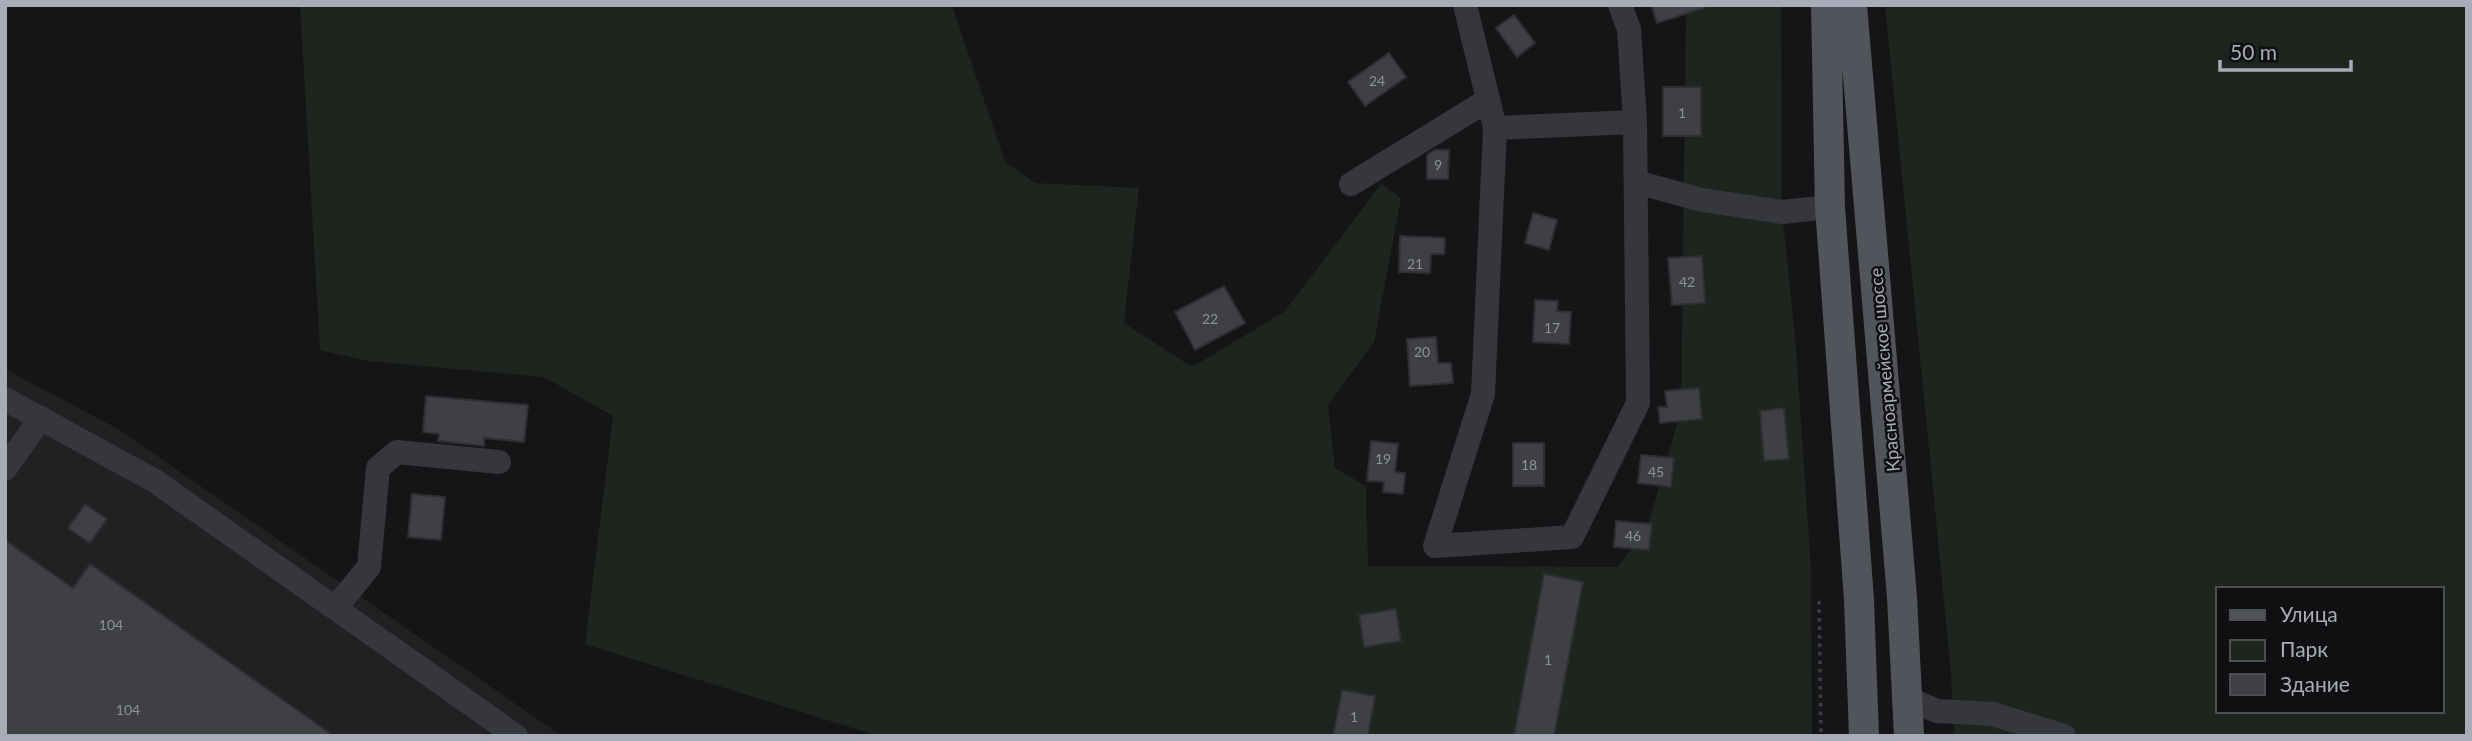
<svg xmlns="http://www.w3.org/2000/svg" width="2472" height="741" font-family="Lato,sans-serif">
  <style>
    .built { fill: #212124 }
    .green { fill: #1d251e; fill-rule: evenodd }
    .building { fill: #3f4044; stroke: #2f2f33; stroke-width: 2 }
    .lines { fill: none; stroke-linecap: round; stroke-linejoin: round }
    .path { stroke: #3c3e43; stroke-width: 3.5; stroke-dasharray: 3.5 5; stroke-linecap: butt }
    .minor { stroke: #36373c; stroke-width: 24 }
    .major { stroke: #52545b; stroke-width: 30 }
    .labels { text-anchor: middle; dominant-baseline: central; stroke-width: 5; stroke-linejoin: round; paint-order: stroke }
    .number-label { font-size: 14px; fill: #8d919b }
    .street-label { font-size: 18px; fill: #a7acb8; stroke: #101012 }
  </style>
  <rect width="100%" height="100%" fill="#151517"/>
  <path class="built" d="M5,369l113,60 444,307h-557z"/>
  <path class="green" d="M300,5h652l53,157 30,21 104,5 -15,135 68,44 92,-55 97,-128 20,14 -27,144 -46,63 7,63 31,18 2,80 250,1 30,-42 33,-115 5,-397 -3,-8h98l1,207 13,123 16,233 1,168h-934l-293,-92 28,-228 -69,-39 -176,-16 -48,-11z
    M1885,5h582v731h-513l-3,-64zM2218,589h224v122h-224z"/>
  <path class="building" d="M1651,5h53v3l-47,15z
    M1514,15l21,28 -18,14 -21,-29z
    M1389,53l17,24 -41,29 -17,-24z
    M1663,87h38v49h-38z
    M1435,150h14l-1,29h-21v-24z
    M1533,213l24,7 -8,30 -24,-7z
    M1400,236l45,2 -1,16h-13l-1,19 -31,-1z
    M1702,256l3,47 -33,2 -4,-47z
    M1224,286l21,37 -50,27 -20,-38z
    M1535,300l23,1 -1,10 14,1 -2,32 -36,-2z
    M1436,337l2,26h13l2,20 -43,3 -3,-47z
    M1699,388l3,31 -42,4 -2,-16h9l-2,-16z
    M426,396l102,9 -4,37 -40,-4v8l-46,-5 1,-7 -16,-2z
    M1784,408l5,51 -25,2 -4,-50z
    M1371,441l27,3 -3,28 10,1 -2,21 -20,-2 1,-10 -17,-1z
    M1513,443h31v43h-31z
    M1641,455l33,3 -3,29 -33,-4z
    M412,494l33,3 -4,43 -33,-3z
    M85,504l22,15 -17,24 -22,-15z
    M1616,521l36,3 -3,26 -35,-3z
    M5,540l68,48 17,-24 244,172h-329z
    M1544,574l39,8 -29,154h-40z
    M1396,609l5,32 -37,6 -5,-32z
    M1342,690l33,6 -7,40h-35z"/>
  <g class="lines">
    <path class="path" d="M1819,601l2,135"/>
    <path class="minor" d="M1465,5l30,123 -12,266 -48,152 137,-9 66,-134 -3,-281 -6,-93 -9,-24
      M1495,128l140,-6
      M1636,182l66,18 80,12 48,-5
      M1351,184l137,-84
      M5,399l150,82 361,255
      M5,469l36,-51
      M335,608l34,-41 9,-99 19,-16 102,10
      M1909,699l28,12 56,3 71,22"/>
    <path class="major" d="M1826,5l4,202 29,393 5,136
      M1852,5l50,592 7,139"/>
  </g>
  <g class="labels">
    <g class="number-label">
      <text x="1377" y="80">24</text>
      <text x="1682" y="112">1</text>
      <text x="1438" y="164">9</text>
      <text x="1415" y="263">21</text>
      <text x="1687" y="281">42</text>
      <text x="1210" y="318">22</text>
      <text x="1552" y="327">17</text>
      <text x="1422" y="351">20</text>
      <text x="1383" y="458">19</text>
      <text x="1529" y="464">18</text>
      <text x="1656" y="471">45</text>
      <text x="1633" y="535">46</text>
      <text x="111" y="624">104</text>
      <text x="1548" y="659">1</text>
      <text x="128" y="709">104</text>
      <text x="1354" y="716">1</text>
    </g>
    <g class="street-label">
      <text transform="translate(1884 370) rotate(-95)">Красноармейское шоссе</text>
    </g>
  </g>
  <rect width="2472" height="741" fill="none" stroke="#a7acb8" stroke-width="14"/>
  <rect x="2216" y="587" width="228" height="126" fill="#101012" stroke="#4c4e54" stroke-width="2"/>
  <rect x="2230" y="610" width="35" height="10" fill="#52545b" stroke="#4c4e54" stroke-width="2"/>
  <text x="2280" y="622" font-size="21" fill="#a7acb8">Улица</text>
  <rect x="2230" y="640" width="35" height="21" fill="#1d251e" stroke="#4c4e54" stroke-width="2"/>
  <text x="2280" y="657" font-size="21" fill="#a7acb8">Парк</text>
  <rect x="2230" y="674" width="35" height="21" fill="#3f4044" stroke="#4c4e54" stroke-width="2"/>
  <text x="2280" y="692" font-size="21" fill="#a7acb8">Здание</text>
  <path d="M2220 60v10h131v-10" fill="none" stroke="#a7acb8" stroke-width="3.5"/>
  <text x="2230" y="60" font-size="21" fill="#a7acb8" stroke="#101012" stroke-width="5" paint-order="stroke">50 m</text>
</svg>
